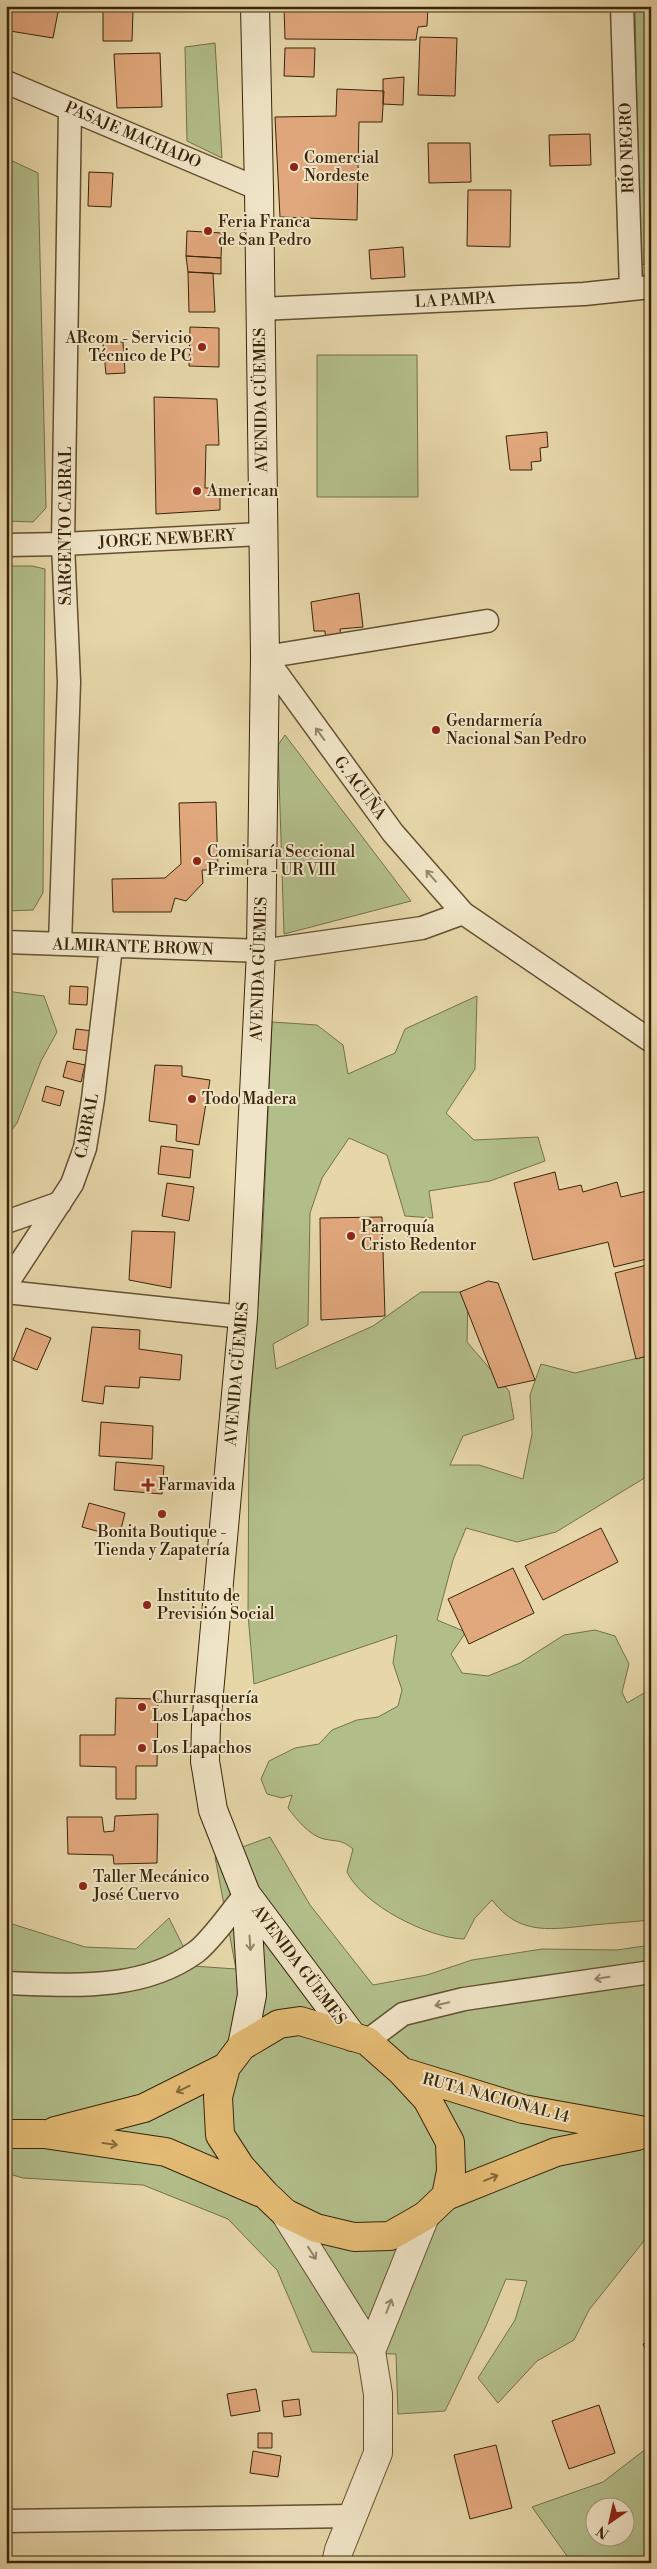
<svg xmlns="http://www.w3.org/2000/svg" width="657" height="2569" font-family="'Libre Bodoni',serif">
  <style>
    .green { fill: #b2be8a; stroke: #75714a; fill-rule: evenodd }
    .building { fill: #e2a87d; stroke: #382409 }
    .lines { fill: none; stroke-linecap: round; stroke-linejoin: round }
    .minor-casing { stroke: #645031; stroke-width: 25 }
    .tertiary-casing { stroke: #645031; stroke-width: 30 }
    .secondary-casing { stroke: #382409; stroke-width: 30 }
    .trunk-casing { stroke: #382409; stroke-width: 30 }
    .minor { stroke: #efe4c6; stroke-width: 22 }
    .tertiary { stroke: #efe4c6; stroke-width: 28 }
    .secondary { stroke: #efe4c6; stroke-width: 28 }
    .trunk { stroke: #e3bb74; stroke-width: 28 }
    .oneway { stroke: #948468 }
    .oneway2 { stroke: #856839 }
    .poi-dot { fill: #8f2418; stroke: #efe4c6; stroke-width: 2 }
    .labels { text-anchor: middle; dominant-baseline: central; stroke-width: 4; stroke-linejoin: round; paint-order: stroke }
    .street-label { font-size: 16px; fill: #382409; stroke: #efe4c6 }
    .poi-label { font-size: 16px; fill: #382409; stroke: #efe4c6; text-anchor: start }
  </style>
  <rect width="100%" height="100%" fill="#e6d6a8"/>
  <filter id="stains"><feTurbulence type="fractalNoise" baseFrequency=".004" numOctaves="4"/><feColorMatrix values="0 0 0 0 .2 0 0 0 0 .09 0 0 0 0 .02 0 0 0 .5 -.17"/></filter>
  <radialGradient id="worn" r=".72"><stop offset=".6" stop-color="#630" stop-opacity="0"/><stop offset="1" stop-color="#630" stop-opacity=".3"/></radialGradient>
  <path class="green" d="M635,6h16v257l-11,2z
    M215,43l7,115 -35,-17 -2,-94z
    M6,158l32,15 8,335 -13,14 -27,-1z
    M317,355h100l1,142h-101z
    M6,566h26l13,3 -2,324 -10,17 -27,1z
    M285,735l126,166 -127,33 -6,-189z
    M6,991l38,5 13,36 -16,29 -24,62 -11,15z
    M477,996l-2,73 -29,44 28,27 64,-3 7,24 -55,20 -61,10 4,27 -28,-2 -18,-61 -38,-17 -27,40 -12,35 -2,112 -35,19 3,25 97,-43 48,-34h47l-1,50 42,49 5,28 -51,17 -13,29h29l44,14 9,-45 -2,-39 11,-31 34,9 76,-18v119l-95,58 -39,10 -51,-14 -13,32 -16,60 29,12 -15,22 11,19 26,3 32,-13 44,-28 31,-5 20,6 14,28 -7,28 5,11 24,-14v231c-19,2 -38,3 -58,5 -40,4 -73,12 -101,-25l-17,18 -11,21c-36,-1 -101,-34 -117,-67l6,-23c-12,-10 -15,-7 -29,-10 -14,-3 -28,-20 -36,-31l4,-13 -10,3 -15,-4 -6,-15 8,-18 26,-13 24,-4 13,-14 25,-10 21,-3 20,-11 4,-16 -9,-27 4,-28 -143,49 -6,-70 1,-192 13,-173 10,-227 45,3 26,20 5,29 47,-21 10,-24z
    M270,1837l40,68 63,80 54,-10 45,-15 70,-11 75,1 34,-5v287l-62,78 -15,30 -37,21 -39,42 -20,-25 37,-58 12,-39 -21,-2 -20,47 -41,85 -47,3 -2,-60 -84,-2 -35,-82 -49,-51 -85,-34 -120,-7 -17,-5v-251l79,25 51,2 33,-31 24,48 43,3 -21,-112z
    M651,2445v118h-79l-40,-56 71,-25zM594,2506h30v30h-30z"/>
  <path class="building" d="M7,6h24l27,6 -5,26 -43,-7 -4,-6z
    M284,6h137l7,1 -1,19 -9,1 -2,13 -131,-1z
    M103,9l30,1 -1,31h-29z
    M420,37l37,1 -2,58 -37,-1z
    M285,48h30l-1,29 -30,-1z
    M160,53l2,54 -45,1 -3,-54z
    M404,77l-1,28 -20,-1v-25z
    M337,89l47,2 -2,31h-23l-2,98 -77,-3 -5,-100 61,-1z
    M590,134l1,31 -41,1 -1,-31z
    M428,143h42l1,39 -42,1z
    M89,172l24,1 -2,34 -23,-1z
    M468,190h43l-1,57 -43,-1z
    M187,231l35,2 -1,25 -35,-2z
    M403,247l2,30 -34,2 -2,-29z
    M186,256l35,2v16l-33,-2z
    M188,272l25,1 2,39h-26z
    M190,327l29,1v39l-30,-1z
    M123,342l2,31 -19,1 -3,-31z
    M154,397l63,2 2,46h-13l-1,43h15v22l-64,4z
    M547,432l1,15 -8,1 1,13 -10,1 1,8h-22l-4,-34z
    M359,593l4,34 -23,2 1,11 -15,2 -1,-11h-11l-3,-29z
    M216,802l2,68h-16l1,13 -17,18 -11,-3 -4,14h-58l-1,-33 53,-1 16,-14 -2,-61z
    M70,986l18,1 -1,18 -18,-1z
    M76,1029l17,2 -2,20 -18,-2z
    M67,1061l18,4 -4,17 -18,-5z
    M155,1065l27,1v10l28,4 -11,65 -23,-4 1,-16 -28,-4z
    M46,1086l18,5 -4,15 -18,-5z
    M161,1146l32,4 -3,28 -32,-4z
    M555,1172l4,18 22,-5 2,7 34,-10 4,15 30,-7v33l-4,1 4,17v17l-37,9 -6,-25 -75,18 -19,-77z
    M167,1183l27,4 -5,34 -27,-5z
    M382,1217l3,99 -64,4 -1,-102z
    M132,1231l43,1 -4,56 -42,-8z
    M651,1264v91l-15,4 -21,-86z
    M488,1281l10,2 37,97 -37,8 -38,-96z
    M92,1327l48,3 -1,19 43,6 -2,25 -40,-3 -1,11 -34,-2 -2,18 -21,-3z
    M26,1328l25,10 -14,32 -24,-10z
    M101,1422l52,4 -1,33 -53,-3z
    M116,1462l48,4 -2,28 -48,-4z
    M89,1503l36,10 -6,24 -37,-10z
    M601,1528l17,34 -75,38 -18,-34z
    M513,1568l21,45 -65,31 -21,-45z
    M116,1698l42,1 -1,67h-21v33h-20v-32l-36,-1v-31h35z
    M158,1814l-1,49 -43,1 -1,-9 -45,-1 -1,-37h35l2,15 10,-1 1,-15z
    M651,2341v20l-8,-17z
    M256,2389l4,22 -29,5 -4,-22z
    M299,2399l2,16 -17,2 -2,-16z
    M599,2405l16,48 -46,16 -17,-48z
    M258,2433h14v15h-14z
    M496,2445l16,63 -42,11 -16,-64z
    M253,2451l28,5 -3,21 -28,-4z"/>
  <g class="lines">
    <g class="minor-casing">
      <path id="minor" d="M622,6l9,283
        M6,82l253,107
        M260,309l324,-15 67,-7
        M6,545l57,-1 200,-10
        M487,621l-222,36 128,176 70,80 188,128
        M6,942l255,9 161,-23 41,-15
        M60,944l9,-262 -6,-138 7,-435
        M6,1222l54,-19
        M6,1285l66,-101 13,-36 8,-49 18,-152
        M6,1292l237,25
        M6,1983c64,2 135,9 190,-31 16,-12 36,-42 50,-58
        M367,2041l36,-27 61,-15 187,-27
        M6,2521l346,-5"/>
    </g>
    <g class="tertiary-casing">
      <path id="tertiary" d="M285,2213l86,138 7,43v59l-39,97 -3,13
        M371,2351l54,-135"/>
    </g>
    <g class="secondary-casing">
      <path id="secondary" d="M255,6l4,183 6,468 -4,294 -18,366 -37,409 -1,35 8,49 33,84 107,143
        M242,2046l10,-51 -6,-101"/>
    </g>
    <g class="trunk-casing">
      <path id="trunk" d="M300,2021l67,20 34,30 26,28 23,43 1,29 -5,25 -21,20 -35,20 -36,1 -38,-9 -31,-15 -20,-19 -25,-28 -20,-31 -2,-38 8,-30 16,-21 37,-22z
        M403,2072l120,37 128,23
        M55,2131l89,-23 82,-41
        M6,2134h38l122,18 93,40
        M446,2196l110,-44 81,-16"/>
    </g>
    <use href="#minor" class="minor"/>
    <use href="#tertiary" class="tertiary"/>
    <use href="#secondary" class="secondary"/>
    <use href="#trunk" class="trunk"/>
  </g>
  <defs><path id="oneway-shaft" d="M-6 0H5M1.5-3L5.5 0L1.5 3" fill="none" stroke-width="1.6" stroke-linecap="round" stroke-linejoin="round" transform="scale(1.25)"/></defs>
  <g class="oneway">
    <use href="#oneway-shaft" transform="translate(320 734) rotate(-126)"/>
    <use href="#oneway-shaft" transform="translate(431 876) rotate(-131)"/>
    <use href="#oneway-shaft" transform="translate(250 1943) rotate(86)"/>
    <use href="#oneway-shaft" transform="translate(602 1978) rotate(171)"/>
    <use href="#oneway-shaft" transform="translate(442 2004) rotate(166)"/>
    <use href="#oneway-shaft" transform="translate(312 2253) rotate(57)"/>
    <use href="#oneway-shaft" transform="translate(389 2306) rotate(-69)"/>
  </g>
  <g class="oneway2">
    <use href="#oneway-shaft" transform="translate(183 2089) rotate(154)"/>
    <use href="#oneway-shaft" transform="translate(110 2144) rotate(8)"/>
    <use href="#oneway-shaft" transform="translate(491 2178) rotate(-22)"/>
  </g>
  <g class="poi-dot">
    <circle cx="294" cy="167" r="5"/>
    <circle cx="208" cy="231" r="5"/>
    <circle cx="202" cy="347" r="5"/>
    <circle cx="197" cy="491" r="5"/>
    <circle cx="436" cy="730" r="5"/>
    <circle cx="197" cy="861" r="5"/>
    <circle cx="192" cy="1099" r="5"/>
    <circle cx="351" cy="1236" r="5"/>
    <path d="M145.5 1477.5h5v5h5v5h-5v5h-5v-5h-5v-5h5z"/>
    <circle cx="162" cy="1514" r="5"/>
    <circle cx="147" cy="1605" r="5"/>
    <circle cx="142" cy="1707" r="5"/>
    <circle cx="142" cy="1748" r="5"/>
    <circle cx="83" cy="1886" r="5"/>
  </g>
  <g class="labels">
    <g class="street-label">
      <text transform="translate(133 135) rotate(23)">PASAJE MACHADO</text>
      <text transform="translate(627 148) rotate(-92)">RÍO NEGRO</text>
      <text transform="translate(455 300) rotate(-3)">LA PAMPA</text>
      <text transform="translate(261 400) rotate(-91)">AVENIDA GÜEMES</text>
      <text transform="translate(66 526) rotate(-90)">SARGENTO CABRAL</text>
      <text transform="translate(167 539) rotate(-3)">JORGE NEWBERY</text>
      <text transform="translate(360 788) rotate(53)">G. ACUÑA</text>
      <text transform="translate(133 947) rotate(2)">ALMIRANTE BROWN</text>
      <text transform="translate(259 969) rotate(-88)">AVENIDA GÜEMES</text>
      <text transform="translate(87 1126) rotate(-79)">CABRAL</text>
      <text transform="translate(237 1374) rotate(-85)">AVENIDA GÜEMES</text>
      <text transform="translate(299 1965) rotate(53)">AVENIDA GÜEMES</text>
      <text transform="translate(496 2098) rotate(15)">RUTA NACIONAL 14</text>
    </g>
    <g class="poi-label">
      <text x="304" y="158">Comercial<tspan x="304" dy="18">Nordeste</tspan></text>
      <text x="218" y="222">Feria Franca<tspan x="218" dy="18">de San Pedro</tspan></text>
      <text x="192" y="338" text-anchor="end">ARcom - Servicio<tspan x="192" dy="18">Técnico de PC</tspan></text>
      <text x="207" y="491">American</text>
      <text x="446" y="721">Gendarmería<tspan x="446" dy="18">Nacional San Pedro</tspan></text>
      <text x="207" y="852">Comisaría Seccional<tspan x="207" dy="18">Primera - UR VIII</tspan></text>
      <text x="202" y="1099">Todo Madera</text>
      <text x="361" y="1227">Parroquía<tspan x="361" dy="18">Cristo Redentor</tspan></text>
      <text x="158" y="1485">Farmavida</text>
      <text x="162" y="1532" text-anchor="middle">Bonita Boutique -<tspan x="162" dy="18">Tienda y Zapatería</tspan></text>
      <text x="157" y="1596">Instituto de<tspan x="157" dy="18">Previsión Social</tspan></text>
      <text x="152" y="1698">Churrasquería<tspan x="152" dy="18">Los Lapachos</tspan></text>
      <text x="152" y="1748">Los Lapachos</text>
      <text x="93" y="1877">Taller Mecánico<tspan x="93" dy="18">José Cuervo</tspan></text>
    </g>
  </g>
  <rect width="657" height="2569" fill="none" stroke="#e6d6a8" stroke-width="25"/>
  <rect x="8" y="8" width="642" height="2554" fill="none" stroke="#382409" stroke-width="2.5"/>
  <rect x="12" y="12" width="632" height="2544" fill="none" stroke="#382409"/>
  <g transform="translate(610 2522) rotate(214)"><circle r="24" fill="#efe4c6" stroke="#a6977a"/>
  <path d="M0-4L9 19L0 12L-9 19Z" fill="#8f2418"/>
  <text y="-8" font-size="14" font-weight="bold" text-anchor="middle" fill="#382409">N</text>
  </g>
  <rect width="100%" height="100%" filter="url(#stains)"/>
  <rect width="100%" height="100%" fill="url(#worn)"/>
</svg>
